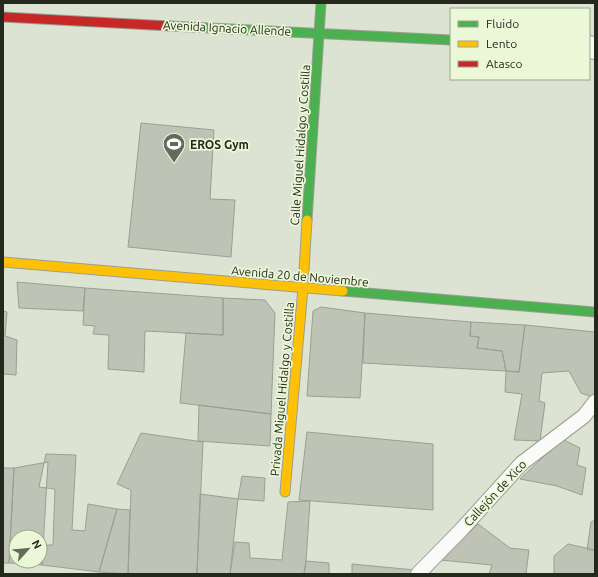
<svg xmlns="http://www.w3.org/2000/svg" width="598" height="577" font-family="Ubuntu,sans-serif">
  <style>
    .building { fill: #bec3b6; stroke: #9a9f92; fill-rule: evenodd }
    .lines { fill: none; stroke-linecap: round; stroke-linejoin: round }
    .lane-casing { stroke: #9a9f92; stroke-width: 16 }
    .street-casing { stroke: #9a9f92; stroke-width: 24 }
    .fast-casing { stroke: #9a9f92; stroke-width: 11 }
    .slow-casing { stroke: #9a9f92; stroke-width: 11 }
    .jam-casing { stroke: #9a9f92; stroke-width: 11 }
    .lane { stroke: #fafbf8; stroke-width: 14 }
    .street { stroke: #fafbf8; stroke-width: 22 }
    .fast { stroke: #4caf50; stroke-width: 9 }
    .slow { stroke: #ffc107; stroke-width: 9 }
    .jam { stroke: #c62828; stroke-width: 9 }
    .labels { text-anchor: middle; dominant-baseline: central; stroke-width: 3.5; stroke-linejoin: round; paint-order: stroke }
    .street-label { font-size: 12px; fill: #25291d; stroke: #ebf8d8 }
    .poi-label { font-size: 12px; font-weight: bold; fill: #25291d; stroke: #ebf8d8; text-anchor: start }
  </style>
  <rect width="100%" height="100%" fill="#dde3d2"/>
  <path class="building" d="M141,123l73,7 -4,69 25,1 -4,57 -103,-10z
    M17,282l68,6 -2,23 -64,-3z
    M85,288l138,10v37l-78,-4 -1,41 -36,-3 1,-34 -16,-1 2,-8 -12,-1z
    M223,298l42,2 10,13 -4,101 -91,-11 6,-70 37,2z
    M321,307l44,6 -5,85 -53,-2 6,-85z
    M3,311l4,1 -2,24 12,4 -1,35 -13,-1z
    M365,313l106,9 -1,14 9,1 -2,11 25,3 4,20 -143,-8z
    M471,322l54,3 -6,47 -13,-1 -4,-20 -25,-3 2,-11 -9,-1z
    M525,325l70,7v66l-14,-5 -12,-22 -27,2 -3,28 6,2 -5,38 -26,-1 8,-46 -17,-2 1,-21 13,1z
    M199,405l72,9 -1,32 -72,-5z
    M307,432l126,12v66l-134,-10z
    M141,433l62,9 -6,132h-69l3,-84 -14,-6z
    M562,439l18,9 -3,17 9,3 -4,27 -25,-9 -37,-7z
    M46,454l30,1 -4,75 13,1 3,-27 29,5 -18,63 -57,-7 1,-20h10l2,-56 -16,-2z
    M48,462l-6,103 -33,-2 5,-95zM16,537h24v24h-24z
    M3,468h11l-5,95h-6z
    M242,476l23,2 -1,23 -26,-2z
    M200,494l38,5 -8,75h-33z
    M310,501l-4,60 -2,13h-74l5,-32 14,1 1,15 32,2 6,-58z
    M117,509l13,1 -2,64 -29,-2z
    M595,520v30h-8l4,-28z
    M478,524l32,24 19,2 -3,24h-37l3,-9 -52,-5z
    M568,544l27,6v24h-41v-18z
    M306,561l23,2v11h-25z
    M352,564l63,6 -4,4h-59z"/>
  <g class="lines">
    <g class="lane-casing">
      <path id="lane" d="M418,574l44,-45 60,-66 62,-47 11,-14"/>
    </g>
    <g class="street-casing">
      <path id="street" d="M589,47l6,1"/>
    </g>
    <g class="fast-casing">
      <path id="fast" d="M170,26l281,14
        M307,220l14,-217
        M343,291l252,21"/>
    </g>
    <g class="slow-casing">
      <path id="slow" d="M3,262l340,29
        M285,492l18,-204 4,-68"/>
    </g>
    <g class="jam-casing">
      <path id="jam" d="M3,17l167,9"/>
    </g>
    <use href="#lane" class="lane"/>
    <use href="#street" class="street"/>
    <use href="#fast" class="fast"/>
    <use href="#slow" class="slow"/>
    <use href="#jam" class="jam"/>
  </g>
  <defs>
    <g id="stadium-pin" transform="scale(1.15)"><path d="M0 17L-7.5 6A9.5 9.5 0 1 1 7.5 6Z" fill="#656a5c" stroke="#ebf8d8"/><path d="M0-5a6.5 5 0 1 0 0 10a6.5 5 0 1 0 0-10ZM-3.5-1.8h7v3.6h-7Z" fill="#fff"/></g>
  </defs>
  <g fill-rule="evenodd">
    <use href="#stadium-pin" x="174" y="144"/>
  </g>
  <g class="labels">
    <g class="street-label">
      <text transform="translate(227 28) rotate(3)">Avenida Ignacio Allende</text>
      <text transform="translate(300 145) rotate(-86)">Calle Miguel Hidalgo y Costilla</text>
      <text transform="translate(300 276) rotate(5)">Avenida 20 de Noviembre</text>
      <text transform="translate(282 389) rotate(-85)">Privada Miguel Hidalgo y Costilla</text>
      <text transform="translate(495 493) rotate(-47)">Callejón de Xico</text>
    </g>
    <g class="poi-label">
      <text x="190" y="144">EROS Gym</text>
    </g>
  </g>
  <rect width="598" height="577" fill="none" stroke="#25291d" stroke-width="8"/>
  <rect x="450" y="8" width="140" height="72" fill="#ebf8d8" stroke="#9ca58d"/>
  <rect x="458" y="21" width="20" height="6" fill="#4caf50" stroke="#9ca58d"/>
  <text x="486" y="28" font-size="12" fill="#25291d">Fluido</text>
  <rect x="458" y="41" width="20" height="6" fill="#ffc107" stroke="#9ca58d"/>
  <text x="486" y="48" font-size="12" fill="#25291d">Lento</text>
  <rect x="458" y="61" width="20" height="6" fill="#c62828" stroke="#9ca58d"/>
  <text x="486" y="68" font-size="12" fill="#25291d">Atasco</text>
  <g transform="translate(28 549) rotate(63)"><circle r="19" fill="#ebf8d8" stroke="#9ca58d"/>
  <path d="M0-3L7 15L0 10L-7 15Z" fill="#656a5c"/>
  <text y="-6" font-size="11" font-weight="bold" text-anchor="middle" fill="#25291d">N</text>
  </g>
</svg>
